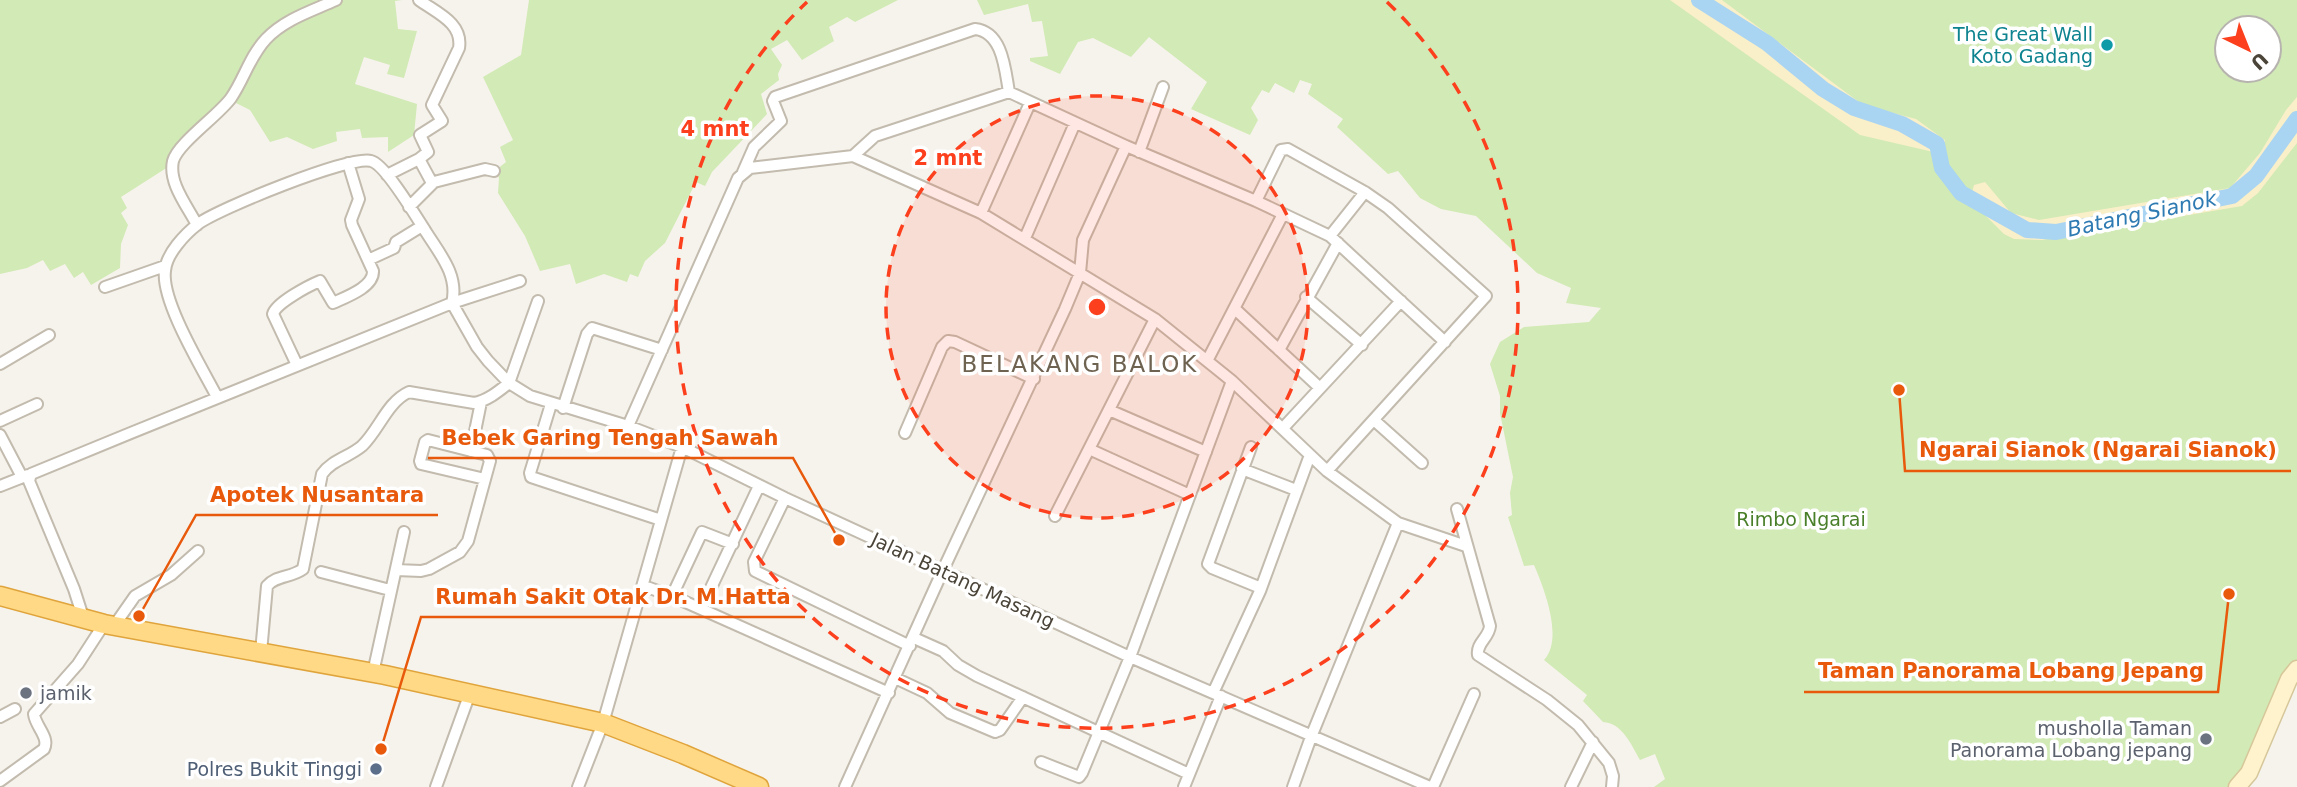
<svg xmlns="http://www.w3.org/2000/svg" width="2297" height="787" font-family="'DejaVu Sans',sans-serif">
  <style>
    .green { fill: #d2eab5; fill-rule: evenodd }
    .sand { fill: #f9efc9 }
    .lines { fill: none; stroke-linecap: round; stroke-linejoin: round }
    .river { stroke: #a9d4f2; stroke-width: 16 }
    .minor-casing { stroke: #c2bbae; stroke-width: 14 }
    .secondary-casing { stroke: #d6c79b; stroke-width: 19 }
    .trunk-casing { stroke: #e0a43c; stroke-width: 21 }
    .minor { stroke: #fff; stroke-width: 10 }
    .secondary { stroke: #fff3cd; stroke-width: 16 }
    .trunk { stroke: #ffd985; stroke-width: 18 }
    .ring { fill: none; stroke: #fc3f1d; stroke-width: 3.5; stroke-dasharray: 12 9 }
    .culture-dot { fill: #0f9aa8; stroke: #fff; stroke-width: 2.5 }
    .worship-dot { fill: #6b7280; stroke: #fff; stroke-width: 2.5 }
    .service-dot { fill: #5c6f8a; stroke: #fff; stroke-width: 2.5 }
    .labels { text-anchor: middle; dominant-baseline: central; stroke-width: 7; stroke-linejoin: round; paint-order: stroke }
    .culture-label { font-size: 19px; fill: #0d838f; stroke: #fff; text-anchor: end }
    .park-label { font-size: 19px; fill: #4a7f2a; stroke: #fff }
    .street-label { font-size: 19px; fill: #4b4439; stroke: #fff }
    .worship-label { font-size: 19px; fill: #5b616d; stroke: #fff; text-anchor: start }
    .service-label { font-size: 19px; fill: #4e5e75; stroke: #fff; text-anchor: end }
    .water-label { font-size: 21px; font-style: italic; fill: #2e7ab2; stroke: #fff }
    .quarter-label { font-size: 23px; letter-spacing: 2px; fill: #6e6250; stroke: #fff }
    .centre { fill: #fc3f1d; stroke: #fff; stroke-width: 3.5 }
    .ring-label { font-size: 21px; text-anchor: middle; font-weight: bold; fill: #fc3f1d; stroke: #fff; stroke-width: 7; stroke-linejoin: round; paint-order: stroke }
    .leader { fill: none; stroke: #e8590c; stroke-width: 2.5 }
    .callout-dot { fill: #e8590c; stroke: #fff; stroke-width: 2.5 }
    .callout-label { font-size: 21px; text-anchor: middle; font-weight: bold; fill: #e8590c; stroke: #fff; stroke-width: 7; stroke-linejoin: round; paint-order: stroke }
  </style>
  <rect width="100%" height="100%" fill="#f6f3ec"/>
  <path class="green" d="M0,0h402l-7,1 3,28 19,2 -13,47 -17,-4 3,-9 -26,-8 -9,27 62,20 -3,31 -26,17v-15l-26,1 -2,-9 -24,3 1,9 -24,8 -26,-12 -17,5 -20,-32 -18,-9 -64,66 -47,30 6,11 -6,5 7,12 -7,19 -1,24 -29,17 -8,-13 -9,6 -9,-14 -15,7 -7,-11 -16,8 -27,6z
    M529,0h369l-43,22 -8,-5 -18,10 5,14 -32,19 -15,-20 -16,9 11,16 -4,9 1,6 -18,14 6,20 -55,58 -7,14 -9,-4 -31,61 -20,18 -7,16 -8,-3 -3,8 -23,-8 -28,10 -6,-20 -30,7 -15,-35 -27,-43 1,-15 -3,-8 10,-8 -6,-15 13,-7 -30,-63 38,-22z
    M977,0h1320v660c-32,29 -25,52 -37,89 -3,13 -15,26 -22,38h-584l11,-8 -10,-25 -15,6c-9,-16 -18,-37 -37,-38l-20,-21 4,-6 -43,-35c20,-21 0,-72 -10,-95l-10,1 -16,-49 4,-2 -2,-22 3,-16 -13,-64v-17l-10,-32 10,-22 24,-15 65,-5 12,-14 -35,-5 5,-15 -34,-15 -61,-57 -35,-7 -21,-11 -22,-27 -10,3 -51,-47 6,-8 -35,-25 4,-10 -12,-4 -6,13 -19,-10 -6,10 -7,-3 -11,18 7,12 -8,15 -59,-26 16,-27 -58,-45 -18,20 -38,-19 -15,4 -18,32 -30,-13v-3l18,-2 -6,-35 -10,1 -4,-18 -44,11zM2227,28h42v42h-42z"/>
  <path class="sand" d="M1670,0h52l141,105 53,14 29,21 -3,14 -82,-19z
    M2297,97v46l-39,50 -16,13 -200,34 -28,-1 -10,-5 -34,-34 4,-15 11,-3 26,31 28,7 191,-32 30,-35 26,-43z"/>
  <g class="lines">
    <path class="river" d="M1699,0l68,43 56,46 31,19 48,16 35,20 5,24 19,25 66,37 29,2 176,-36 24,-20 41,-57"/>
    <g class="minor-casing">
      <path id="minor" d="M419,0c18,13 44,23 40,48l-27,57 10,16 -22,14 8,17 -9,7 13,24
        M1139,152l24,-65
        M853,156l22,-20 134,-44 117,54 130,55 74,35 115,106
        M743,172l11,-25 27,-26 -8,-20 2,-4 200,-68c28,3 30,41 34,63
        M387,175l32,-16
        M1256,201l25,-51 7,-1 77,43 23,16 98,88 -159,175
        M409,207l25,-25 51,-13 9,2
        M981,213l49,-110
        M197,225c-9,-18 -29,-42 -24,-64 5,-18 46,-46 58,-63 13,-19 19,-42 35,-59 19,-20 46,-28 70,-39
        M1330,236l35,-44
        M1025,238l50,-115
        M368,260l26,-12 2,-6 26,-16
        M520,281l-68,22 25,44 11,14 21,22 21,13 98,30 54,21 103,51 345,159 300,130
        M105,287l60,-21
        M1306,297l56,48
        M1235,309l85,79
        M1279,350l59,-107
        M1207,361l76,-147
        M0,364l49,-29
        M297,365l-24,-51c3,-11 35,-28 47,-33l13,22c13,-6 41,-16 40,-32l-21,-46 -1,-5 8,-21 -11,-36
        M551,404l-21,69 1,4 130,43
        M563,408l24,-74 5,-6 70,22
        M1109,410l97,42
        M0,421l37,-17
        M1375,421l47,42
        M628,426l110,-248 12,-10 103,-12 128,57 174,106 77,62 95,90 71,52 68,23
        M1283,428l118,-127
        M905,433l37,-86 6,-6 7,1 79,37
        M0,435l22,42
        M1251,447l-43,117 4,4 49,20
        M1089,449l101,46
        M471,451l10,-49
        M1242,469l54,21
        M0,486l28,-11
        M785,498l-31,64 1,9 155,75
        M1457,509l33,117c-1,12 -14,17 -12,29l69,45 31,25 31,38 4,13 -1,11
        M1055,516l100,-197
        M733,544l-31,-12 -30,64 217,97
        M396,570l25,1 8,-2 31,-17 8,-11 22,-80 -3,-6 -59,-15 -3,2 -5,19 1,3 64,15
        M321,572l69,18
        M644,586l28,10
        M701,609l58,-123
        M83,617l-9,-28 -45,-108 2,-7c140,-58 281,-114 421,-171 7,-27 -12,-49 -26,-71 -9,-14 -41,-68 -55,-71 -21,-6 -153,48 -173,63 -13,10 -32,30 -33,47 -4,30 37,97 52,126
        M114,626l21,-30 36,-21 27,-24
        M914,638l29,13 15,14 19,11 212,98
        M261,652l6,-66c9,-11 24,-8 36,-17l19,-95c10,-14 27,-17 40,-28 17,-16 25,-44 47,-54l65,11c13,-2 25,-12 35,-20l29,-82
        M373,673l31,-141
        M895,678l32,15 23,20 45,19 5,-2 23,-33
        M1213,693l47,-102 50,-136
        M0,717l15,-8
        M1041,762l38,15 3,-4 48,-116 102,-276
        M0,781l44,-32c6,-12 -9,-23 -10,-35l44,-50 26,-40
        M436,787l34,-94
        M578,787l25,-64 79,-276
        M845,787l98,-217 122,-261 15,-36 3,-33 43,-94
        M1184,787l37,-91
        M1293,787l18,-50 87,-214
        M1433,787l41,-93
        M1571,787l22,-45"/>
    </g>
    <g class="secondary-casing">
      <path id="secondary" d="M2237,787l12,-14 40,-94 8,-10"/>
    </g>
    <g class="trunk-casing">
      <path id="trunk" d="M0,596l104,28 281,51 218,48 80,31 76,33"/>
    </g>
    <use href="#minor" class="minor"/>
    <use href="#secondary" class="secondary"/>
    <use href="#trunk" class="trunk"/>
  </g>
  <circle cx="1097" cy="307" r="211" fill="#fc3f1d" fill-opacity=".12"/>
  <g class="ring">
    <circle cx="1097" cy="307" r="211"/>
    <path d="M1387 2A421 421 0 1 1 807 2"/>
  </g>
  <circle class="culture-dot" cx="2107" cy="45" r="7"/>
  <g class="worship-dot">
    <circle cx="26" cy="693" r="7"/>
    <circle cx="2206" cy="739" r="7"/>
  </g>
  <circle class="service-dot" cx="376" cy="769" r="7"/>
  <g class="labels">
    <g class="culture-label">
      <text x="2093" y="34">The Great Wall<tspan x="2093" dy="22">Koto Gadang</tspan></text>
    </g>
    <g class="park-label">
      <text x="1801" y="519">Rimbo Ngarai</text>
    </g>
    <g class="street-label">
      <text transform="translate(963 580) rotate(25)">Jalan Batang Masang</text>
    </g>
    <g class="worship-label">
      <text x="40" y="693">jamik</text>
      <text x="2192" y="728" text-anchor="end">musholla Taman<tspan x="2192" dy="22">Panorama Lobang jepang</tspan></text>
    </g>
    <g class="service-label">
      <text x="362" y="769">Polres Bukit Tinggi</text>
    </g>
    <g class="water-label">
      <text transform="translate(2142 214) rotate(-12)">Batang Sianok</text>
    </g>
    <g class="quarter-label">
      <text x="1080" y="364">BELAKANG BALOK</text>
    </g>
  </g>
  <circle cx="1097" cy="307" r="10" class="centre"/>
  <g class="ring-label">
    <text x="715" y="136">4 mnt</text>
    <text x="948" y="165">2 mnt</text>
  </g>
  <path class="leader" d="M839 540L793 458H428M1899 390L1905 471H2291M139 616L196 515H438M381 749L421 617H805M2229 594L2218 692H1804"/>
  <g class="callout-dot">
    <circle cx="839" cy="540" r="7"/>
    <circle cx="1899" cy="390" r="7"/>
    <circle cx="139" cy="616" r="7"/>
    <circle cx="381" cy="749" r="7"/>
    <circle cx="2229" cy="594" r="7"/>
  </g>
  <g class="callout-label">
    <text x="610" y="445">Bebek Garing Tengah Sawah</text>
    <text x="2098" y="457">Ngarai Sianok (Ngarai Sianok)</text>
    <text x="317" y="502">Apotek Nusantara</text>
    <text x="613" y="604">Rumah Sakit Otak Dr. M.Hatta</text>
    <text x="2011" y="678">Taman Panorama Lobang Jepang</text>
  </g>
  <g transform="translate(2248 49) rotate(137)"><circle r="33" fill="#ffffff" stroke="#b7b4b0" stroke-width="2"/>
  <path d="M0-5L12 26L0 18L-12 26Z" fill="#fc3f1d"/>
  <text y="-10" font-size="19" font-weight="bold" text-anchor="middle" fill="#4b4439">U</text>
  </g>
</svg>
